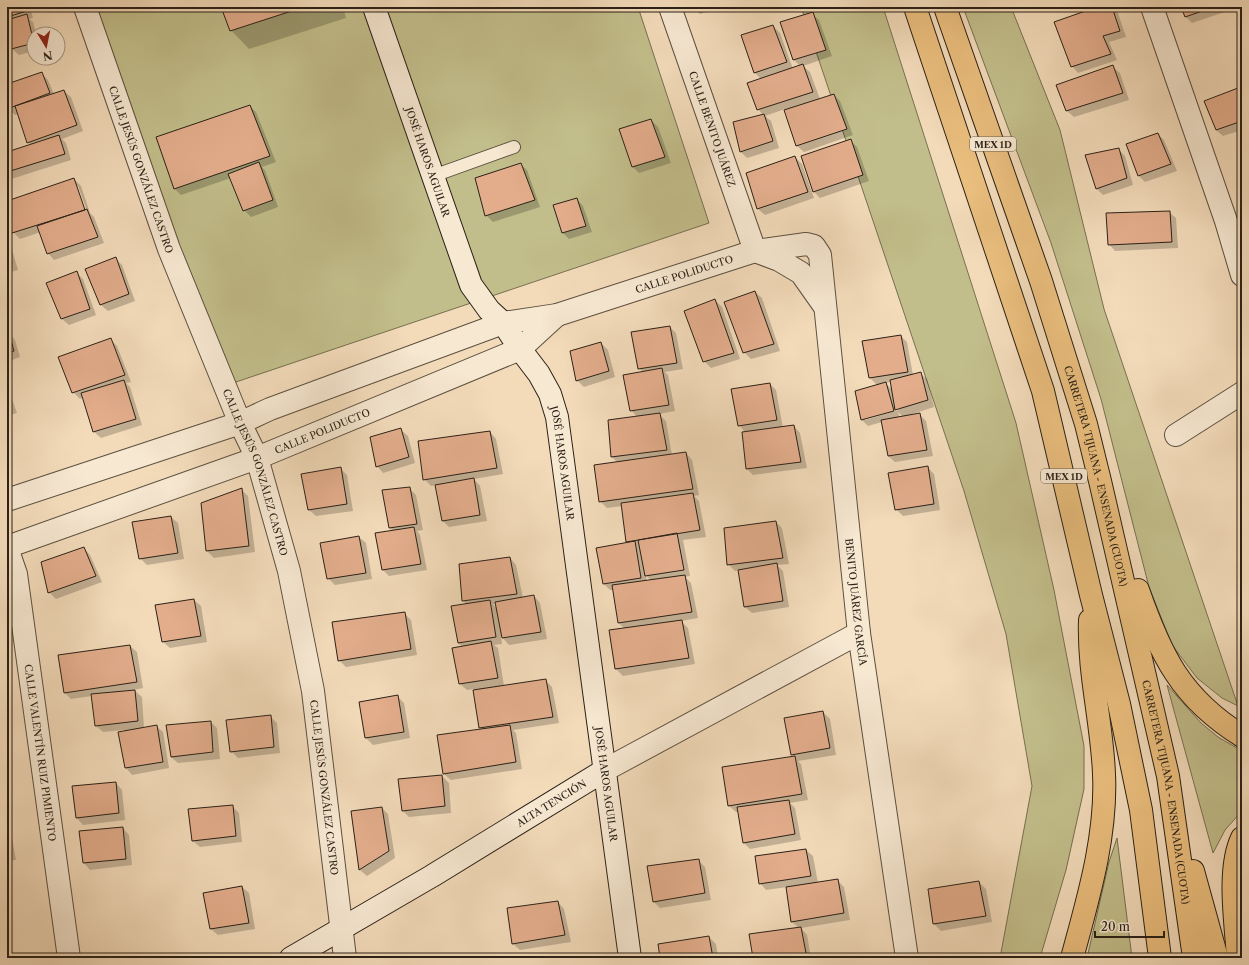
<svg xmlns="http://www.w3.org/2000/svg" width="1249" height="965" font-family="'Libre Caslon Text',serif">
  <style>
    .green { fill: #c2be8b; stroke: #767051 }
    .shadow { fill: #0003; fill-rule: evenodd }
    .building { fill: #e3ad8c; stroke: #2a2117 }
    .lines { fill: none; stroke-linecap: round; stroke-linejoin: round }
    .lane-casing { stroke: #5c5040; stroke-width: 14 }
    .street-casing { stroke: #5c5040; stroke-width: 24 }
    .secondary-casing { stroke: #2a2117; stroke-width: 24 }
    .highway-casing { stroke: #2a2117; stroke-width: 24 }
    .lane { stroke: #f7e8d2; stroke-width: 12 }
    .street { stroke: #f7e8d2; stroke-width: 22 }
    .secondary { stroke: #f7e8d2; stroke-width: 22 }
    .highway { stroke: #eabe7d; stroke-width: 22 }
    .labels { text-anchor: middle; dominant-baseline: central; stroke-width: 3.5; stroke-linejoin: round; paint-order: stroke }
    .shield { fill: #f7e8d2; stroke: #685d4f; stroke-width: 1 }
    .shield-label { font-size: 9px; font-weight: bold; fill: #2a2117 }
    .street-label { font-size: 10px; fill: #2a2117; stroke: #f7e8d2 }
  </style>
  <rect width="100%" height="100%" fill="#f3dbba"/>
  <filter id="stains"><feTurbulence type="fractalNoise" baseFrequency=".005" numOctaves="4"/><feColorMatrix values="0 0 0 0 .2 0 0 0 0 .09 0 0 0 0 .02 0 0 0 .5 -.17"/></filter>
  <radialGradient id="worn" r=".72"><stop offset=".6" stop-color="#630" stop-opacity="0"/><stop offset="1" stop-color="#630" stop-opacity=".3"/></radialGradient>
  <path class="green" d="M92,7h546l71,216 -482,162z
    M801,7h82l133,416 38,167 30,156v43l-18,81 -26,88h-40l32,-172 -26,-152 -42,-143z
    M963,7h48l49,123 44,179 134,397 -16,-8 -25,-20 -25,-33 -23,-58 -48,-188 -50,-156z
    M1167,685l34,38 17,14 24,14v60l-17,19 -12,23z
    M1117,838l15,120h-45l22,-96z"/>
  <path class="shadow" d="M7,7h23l3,11 -4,1 4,3 3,12h-2v17l-15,4 -7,-6 -5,-17z
    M222,7h121l3,11 -97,31 -18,-19z
    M693,7h29l-22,7z
    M1100,7h13l4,3 9,27 -17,5 8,18 -39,13 -6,-7z
    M1182,7h45l1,4 -36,12 -6,-6z
    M812,14l7,6 13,36 -29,10 7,6 10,27 14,-4 6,6 13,34 -49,17 -7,-6 -12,-37 -20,7 6,5 8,27 -32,10 -7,-7 23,-36 -5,-6 4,-29 -8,-8 19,-46 7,7 13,36 7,-3 -6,-6 -13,-37z
    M1113,67l7,6 9,27 -55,17 -7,-6 -9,-26z
    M42,74l6,6 6,14 10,-3 7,6 12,34 -21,8 4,4 5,17 -63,20 -1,-27 24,-8 -3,-3 -10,-28 -3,1 -7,-6 -1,-24z
    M1238,90l4,3v37l-19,6 -7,-6z
    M250,106l6,6 20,50 -14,5 3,3 13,37 -27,10 -7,-7 -13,-32 -50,17 -6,-6z
    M651,120l7,7 13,36 -32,10 -6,-6z
    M1158,134l6,6 13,31 -32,11 -6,-6z
    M851,141l6,6 12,34 -49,17 -6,-6 -12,-35z
    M1118,149l7,7 8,29 -30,10 -6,-6z
    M795,157l7,7 12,34 -49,17 -7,-6 -11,-35z
    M520,164l7,6 13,37 -47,15 -7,-7z
    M74,179l7,7 9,27 4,4 10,26 -50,17 -6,-7 -7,-21 -21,7 -7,-7 -6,-14v-31l6,14zM76,186h2l10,28 -2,1z
    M577,199l6,7 9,26 -23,7 -7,-7z
    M1169,212l7,6 2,30 -63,3 -6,-7z
    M7,240l3,3 8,27 -11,3z
    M115,258l7,7 13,36 -27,10 -7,-6z
    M76,272l7,7 13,36 -27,10 -7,-6 -14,-35z
    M755,292l7,6 18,53 -29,8 -7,-7z
    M715,300l7,7 18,52 -29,9 -7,-7z
    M670,327l6,6 7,36 -18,3 3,3 7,36 -16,3 7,7 6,34 14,-2 6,7 7,35 -5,1 5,5 7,36 -23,3 7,36 -5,1 6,6 7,35 -17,3 7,7 7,36 -72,12 -7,-7 -5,-38 14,-2 -6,-6 -5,-33h-4l-6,-6 24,-41 -6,-37 -15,2 -7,-7 18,-38 -6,-6 25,-40 -6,-7 12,-38 -4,-4zM646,575l5,6h-4z
    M9,333l6,7 5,17 -13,5v-28z
    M901,336l6,6 6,33 7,-2 7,6 7,28 -25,8 10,-1 7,7 7,35 -38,6 -7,-6 -6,-34 -14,4 -6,-6 16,-34 -8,-8zM891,382l2,8 -8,-7zM898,408l1,2 -34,10v-2zM898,412l5,5 -3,1z
    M110,339l7,7 14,36 -5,1 4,4 12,38 -41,13 -7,-6 -10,-35 -4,2 -7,-7z
    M601,343l7,7 7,27 -31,10 -7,-7z
    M770,384l6,6 7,38 11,-2 6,7 7,35 -54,7 -6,-6 -1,-36 -7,-8z
    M7,385l10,28 -10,3z
    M401,430l7,6 7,27 -32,10 -6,-7z
    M490,432l6,7 7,35 -29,5 6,7 7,35 -38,6 -6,-6 -7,-36 -5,1 -7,-7z
    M927,467l7,7 6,36 -37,6 -7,-7z
    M340,468l7,7 6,36 -37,5 -7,-6z
    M409,488l7,7 7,35 -6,1 3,4 7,35 -38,6 -6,-6 10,-39 -3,-3z
    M241,489l7,7 7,56 -41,6 -7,-7 -5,-47z
    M171,517l7,6 6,36 -37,6 -7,-7z
    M776,522l6,6 7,36 -12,1 6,6 6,36 -37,6 -7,-6 -6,-37 -4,1 -7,-7z
    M359,537l7,6 6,36 -37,6 -7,-7z
    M84,548l6,7 12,27 -46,17 -7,-7z
    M510,558l6,7 7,33 11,-2 6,7 7,36 -38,6 -8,-9 1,8 -8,1 4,3 6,38 41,-6 7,7 7,36 -46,7 3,3 6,36 -71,11 -7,-6 38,-44 -2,-2 -6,-39 -7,1 -7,-6 -7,-36 10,-1 -5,-4 9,-38 -4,-4zM493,604h4v5z
    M194,600l7,6 6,36 -37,6 -7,-6z
    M404,613l7,7 6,35 -71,12 -7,-7z
    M130,646l7,6 6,36 -9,2 8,7 2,31 12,-2 7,6 6,36 -37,7 -6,-7 -2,-38 -21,2 -7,-6 -4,-30 -21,3 -6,-6z
    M397,696l7,7 6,35 -37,7 -7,-7 -6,-36z
    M823,712l7,7 6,36 -38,6 3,3 7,36 -18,3 5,5 6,32 -51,9 -7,-7 -4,-30h-3l-7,-6 -5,-38 71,-11 -3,-3z
    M270,716l7,7 3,30 -42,5 -7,-7z
    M211,722l6,6 3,31 -42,4 -7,-6z
    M442,776l7,7 2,30 -42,4 -6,-6z
    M116,783l6,7 3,30 -42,5 -6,-7 -4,-31z
    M232,806l7,7 3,29 -42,5 -7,-6z
    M382,808l6,6 7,44 -28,18 -7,-6 -8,-58z
    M123,828l6,7 3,30 -42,5 -6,-7 -4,-31z
    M7,833l5,5 4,22 -9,1z
    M806,850l7,6 5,27 19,-3 7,7 6,33 -49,8 6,7 4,23h-57l45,-30 -7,-6 -5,-35 -21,3 -6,-7z
    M698,860l7,7 6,33 -51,8 -6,-6z
    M979,882l7,7 6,33 -51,9 -7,-7 -5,-35z
    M242,887l7,6 6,36 -37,6 -7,-6z
    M558,902l6,7 7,33 -51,8 -7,-6z
    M709,937l7,7 2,14h-57z"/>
  <path class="building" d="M7,7h19l1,4 -20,6z
    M221,7h83l-74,24z
    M1097,7h15l8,24 -17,5 8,18 -40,13 -17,-45z
    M1181,7h33l-29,10z
    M813,12l13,38 -33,10 -13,-38z
    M27,14l7,29 -23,6 -4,-13v-16z
    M773,25l14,37 -33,11 -13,-38z
    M803,64l10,28 -56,18 -10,-27z
    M1113,65l10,28 -57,18 -10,-26z
    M42,72l8,21 -43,16v-25z
    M1238,88l4,10v23l-26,9 -12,-29z
    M64,90l13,35 -50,18 -12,-37z
    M834,94l13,35 -51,17 -12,-36z
    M250,105l20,51 -96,33 -18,-52z
    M764,114l9,27 -33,11 -7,-30z
    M651,119l14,38 -33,10 -13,-38z
    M1158,133l13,31 -33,12 -12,-32z
    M59,135l6,19 -58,18v-20z
    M851,139l12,36 -50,17 -12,-36z
    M1119,148l8,30 -31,11 -11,-34z
    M795,156l13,36 -51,17 -11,-36z
    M259,162l14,38 -30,11 -15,-37z
    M521,163l14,37 -50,16 -10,-38z
    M74,178l11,32 -73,23 -5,-12v-20z
    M577,198l9,28 -24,7 -9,-28z
    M87,209l11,28 -51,17 -10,-28z
    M1170,211l2,31 -64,3 -2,-32z
    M7,246l5,17 -5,2z
    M116,257l13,37 -29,11 -15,-36z
    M77,271l13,38 -29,10 -15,-36z
    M755,291l19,53 -31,9 -19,-51z
    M715,299l19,54 -31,9 -19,-51z
    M670,326l7,37 -39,6 -7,-37z
    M9,332l5,19 -7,3v-21z
    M901,335l7,37 -39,6 -7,-37z
    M111,338l14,37 -53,18 -14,-36z
    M601,342l8,29 -33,10 -6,-30z
    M662,368l7,37 -39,6 -7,-36z
    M921,372l7,28 -33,10 -5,-30z
    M124,380l12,39 -43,13 -12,-39z
    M886,382l8,29 -33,9 -6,-29z
    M770,383l7,37 -39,6 -7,-37z
    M660,413l7,37 -56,7 -3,-37z
    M920,413l7,37 -39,6 -7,-36z
    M794,425l7,37 -55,7 -4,-37z
    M401,428l8,29 -33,10 -6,-30z
    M490,431l7,37 -74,12 -5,-39z
    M686,452l7,37 -94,13 -5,-37z
    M928,466l6,38 -39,6 -7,-37z
    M341,467l6,37 -39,6 -7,-36z
    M474,478l6,37 -38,6 -7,-36z
    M410,487l7,37 -28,4 -7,-38z
    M242,488l7,58 -43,5 -5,-48z
    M693,493l7,37 -74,12 -5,-39z
    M171,516l7,37 -39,6 -7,-37z
    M776,521l7,37 -56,7 -3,-37z
    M414,527l7,37 -39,6 -7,-37z
    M677,533l7,37 -39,6 -7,-36z
    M359,536l7,37 -39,6 -7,-36z
    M635,541l6,37 -38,6 -7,-36z
    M84,547l12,29 -48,17 -7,-31z
    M510,557l7,37 -55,7 -3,-37z
    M777,563l6,38 -39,6 -6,-37z
    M685,575l7,37 -74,11 -6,-38z
    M534,595l7,37 -39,6 -7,-36z
    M194,599l7,37 -39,6 -7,-37z
    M490,600l6,37 -38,6 -7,-37z
    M405,612l6,37 -73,12 -6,-39z
    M682,620l7,38 -74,11 -6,-39z
    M491,641l7,37 -39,6 -7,-36z
    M130,645l7,37 -73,11 -6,-38z
    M546,679l7,38 -74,11 -6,-38z
    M135,690l3,31 -43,5 -4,-32z
    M398,695l6,37 -39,6 -6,-36z
    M823,711l7,37 -39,7 -7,-37z
    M271,715l3,32 -44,5 -4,-32z
    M211,721l2,31 -42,5 -5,-32z
    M157,725l6,37 -38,6 -7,-36z
    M510,725l6,37 -73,12 -6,-39z
    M795,756l7,38 -74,12 -6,-39z
    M442,775l3,31 -43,5 -4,-32z
    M116,782l3,31 -43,5 -4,-32z
    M789,800l6,34 -52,9 -6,-36z
    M233,805l3,31 -44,5 -4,-32z
    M382,807l7,44 -30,19 -8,-59z
    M123,827l3,32 -43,4 -4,-32z
    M806,849l5,27 -52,8 -4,-28z
    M699,859l6,34 -52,9 -6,-36z
    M838,879l6,34 -53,9 -5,-35z
    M979,881l7,35 -53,8 -5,-35z
    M242,886l7,37 -39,6 -7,-36z
    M558,901l7,34 -53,9 -5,-36z
    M801,927l6,31h-54l-4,-24z
    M709,936l4,22h-53l-2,-14z"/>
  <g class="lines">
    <g class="lane-casing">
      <path id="lane" d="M433,176l81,-29"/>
    </g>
    <g class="street-casing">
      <g id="street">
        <path id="s1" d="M85,7l84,242 71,174 17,35 32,113 24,120 32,267"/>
        <path id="s2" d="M670,7l85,244 24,9 22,13 24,34"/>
        <path d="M1152,7l74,214 16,54"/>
        <path d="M1176,435l66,-42"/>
        <path id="s3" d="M7,500l233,-77 30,-14 233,-86 54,-8 198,-64 51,-7 8,2 6,9 39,378 48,325"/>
        <path id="s4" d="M7,547l250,-89 263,-109 37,-34"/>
        <path id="s5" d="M7,548l9,26 53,384"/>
        <path d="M605,770l254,-137"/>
      </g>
    </g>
    <g class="secondary-casing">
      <g id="secondary">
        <path id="s6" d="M374,7l97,278 18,25 14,13 17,26 19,25 11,20 7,23 73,541"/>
        <path id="s7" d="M291,958l141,-82 173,-106"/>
      </g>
    </g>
    <g class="highway-casing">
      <g id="highway">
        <path d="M915,7l128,384 48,204 28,109 22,106 19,148"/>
        <path id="s8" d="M945,7l96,274 45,143 14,57 68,295 26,182"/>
        <path d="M1138,590c23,66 43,108 104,146"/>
        <path d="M1193,871l24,87"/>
        <path d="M1072,958c16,-59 35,-122 32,-184 -2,-52 -16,-102 -14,-154"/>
        <path d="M1238,958c-2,-34 -11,-89 4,-120"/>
      </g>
    </g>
    <use href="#lane" class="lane"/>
    <use href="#street" class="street"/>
    <use href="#secondary" class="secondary"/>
    <use href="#highway" class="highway"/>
  </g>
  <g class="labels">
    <g class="shield">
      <rect x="970" y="137" width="46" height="14" rx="3"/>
      <rect x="1041" y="469" width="46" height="14" rx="3"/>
    </g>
    <g class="shield-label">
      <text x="993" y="144">MEX 1D</text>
      <text x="1064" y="476">MEX 1D</text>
    </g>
    <g class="street-label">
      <text stroke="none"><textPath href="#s2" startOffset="129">CALLE BENITO JUÁREZ</textPath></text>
      <text stroke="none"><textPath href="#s6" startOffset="164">JOSÉ HAROS AGUILAR</textPath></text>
      <text stroke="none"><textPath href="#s1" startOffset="172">CALLE JESÚS GONZÁLEZ CASTRO</textPath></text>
      <text stroke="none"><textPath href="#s3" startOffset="715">CALLE POLIDUCTO</textPath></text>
      <text stroke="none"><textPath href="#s4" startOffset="336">CALLE POLIDUCTO</textPath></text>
      <text stroke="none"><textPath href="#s6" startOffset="500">JOSÉ HAROS AGUILAR</textPath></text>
      <text stroke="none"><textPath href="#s1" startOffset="496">CALLE JESÚS GONZÁLEZ CASTRO</textPath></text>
      <text stroke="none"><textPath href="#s8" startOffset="493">CARRETERA TIJUANA - ENSENADA (CUOTA)</textPath></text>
      <text stroke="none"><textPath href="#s3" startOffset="1209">BENITO JUÁREZ GARCÍA</textPath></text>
      <text stroke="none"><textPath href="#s5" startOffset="208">CALLE VALENTÍN RUIZ PIMIENTO</textPath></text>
      <text stroke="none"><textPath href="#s6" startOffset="824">JOSÉ HAROS AGUILAR</textPath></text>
      <text stroke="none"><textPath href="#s1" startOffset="820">CALLE JESÚS GONZÁLEZ CASTRO</textPath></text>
      <text stroke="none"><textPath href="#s8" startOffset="817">CARRETERA TIJUANA - ENSENADA (CUOTA)</textPath></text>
      <text stroke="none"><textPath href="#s7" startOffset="303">ALTA TENCIÓN</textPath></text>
    </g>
  </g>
  <rect width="1249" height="965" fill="none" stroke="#f3dbba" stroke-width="24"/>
  <rect x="8" y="8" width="1233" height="949" fill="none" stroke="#2a2117" stroke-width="2"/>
  <rect x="12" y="12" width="1225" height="941" fill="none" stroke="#2a2117"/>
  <g transform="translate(46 46) rotate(170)"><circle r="19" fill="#f7e8d2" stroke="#a59887"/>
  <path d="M0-3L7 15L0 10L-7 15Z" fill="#8f2418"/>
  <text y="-6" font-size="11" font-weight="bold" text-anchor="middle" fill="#2a2117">N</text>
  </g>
  <path d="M1095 931v6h69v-6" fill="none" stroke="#2a2117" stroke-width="2"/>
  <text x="1101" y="931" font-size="12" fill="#2a2117" stroke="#f7e8d2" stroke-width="3" paint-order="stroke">20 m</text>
  <rect width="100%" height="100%" filter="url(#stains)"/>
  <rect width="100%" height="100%" fill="url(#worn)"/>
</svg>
